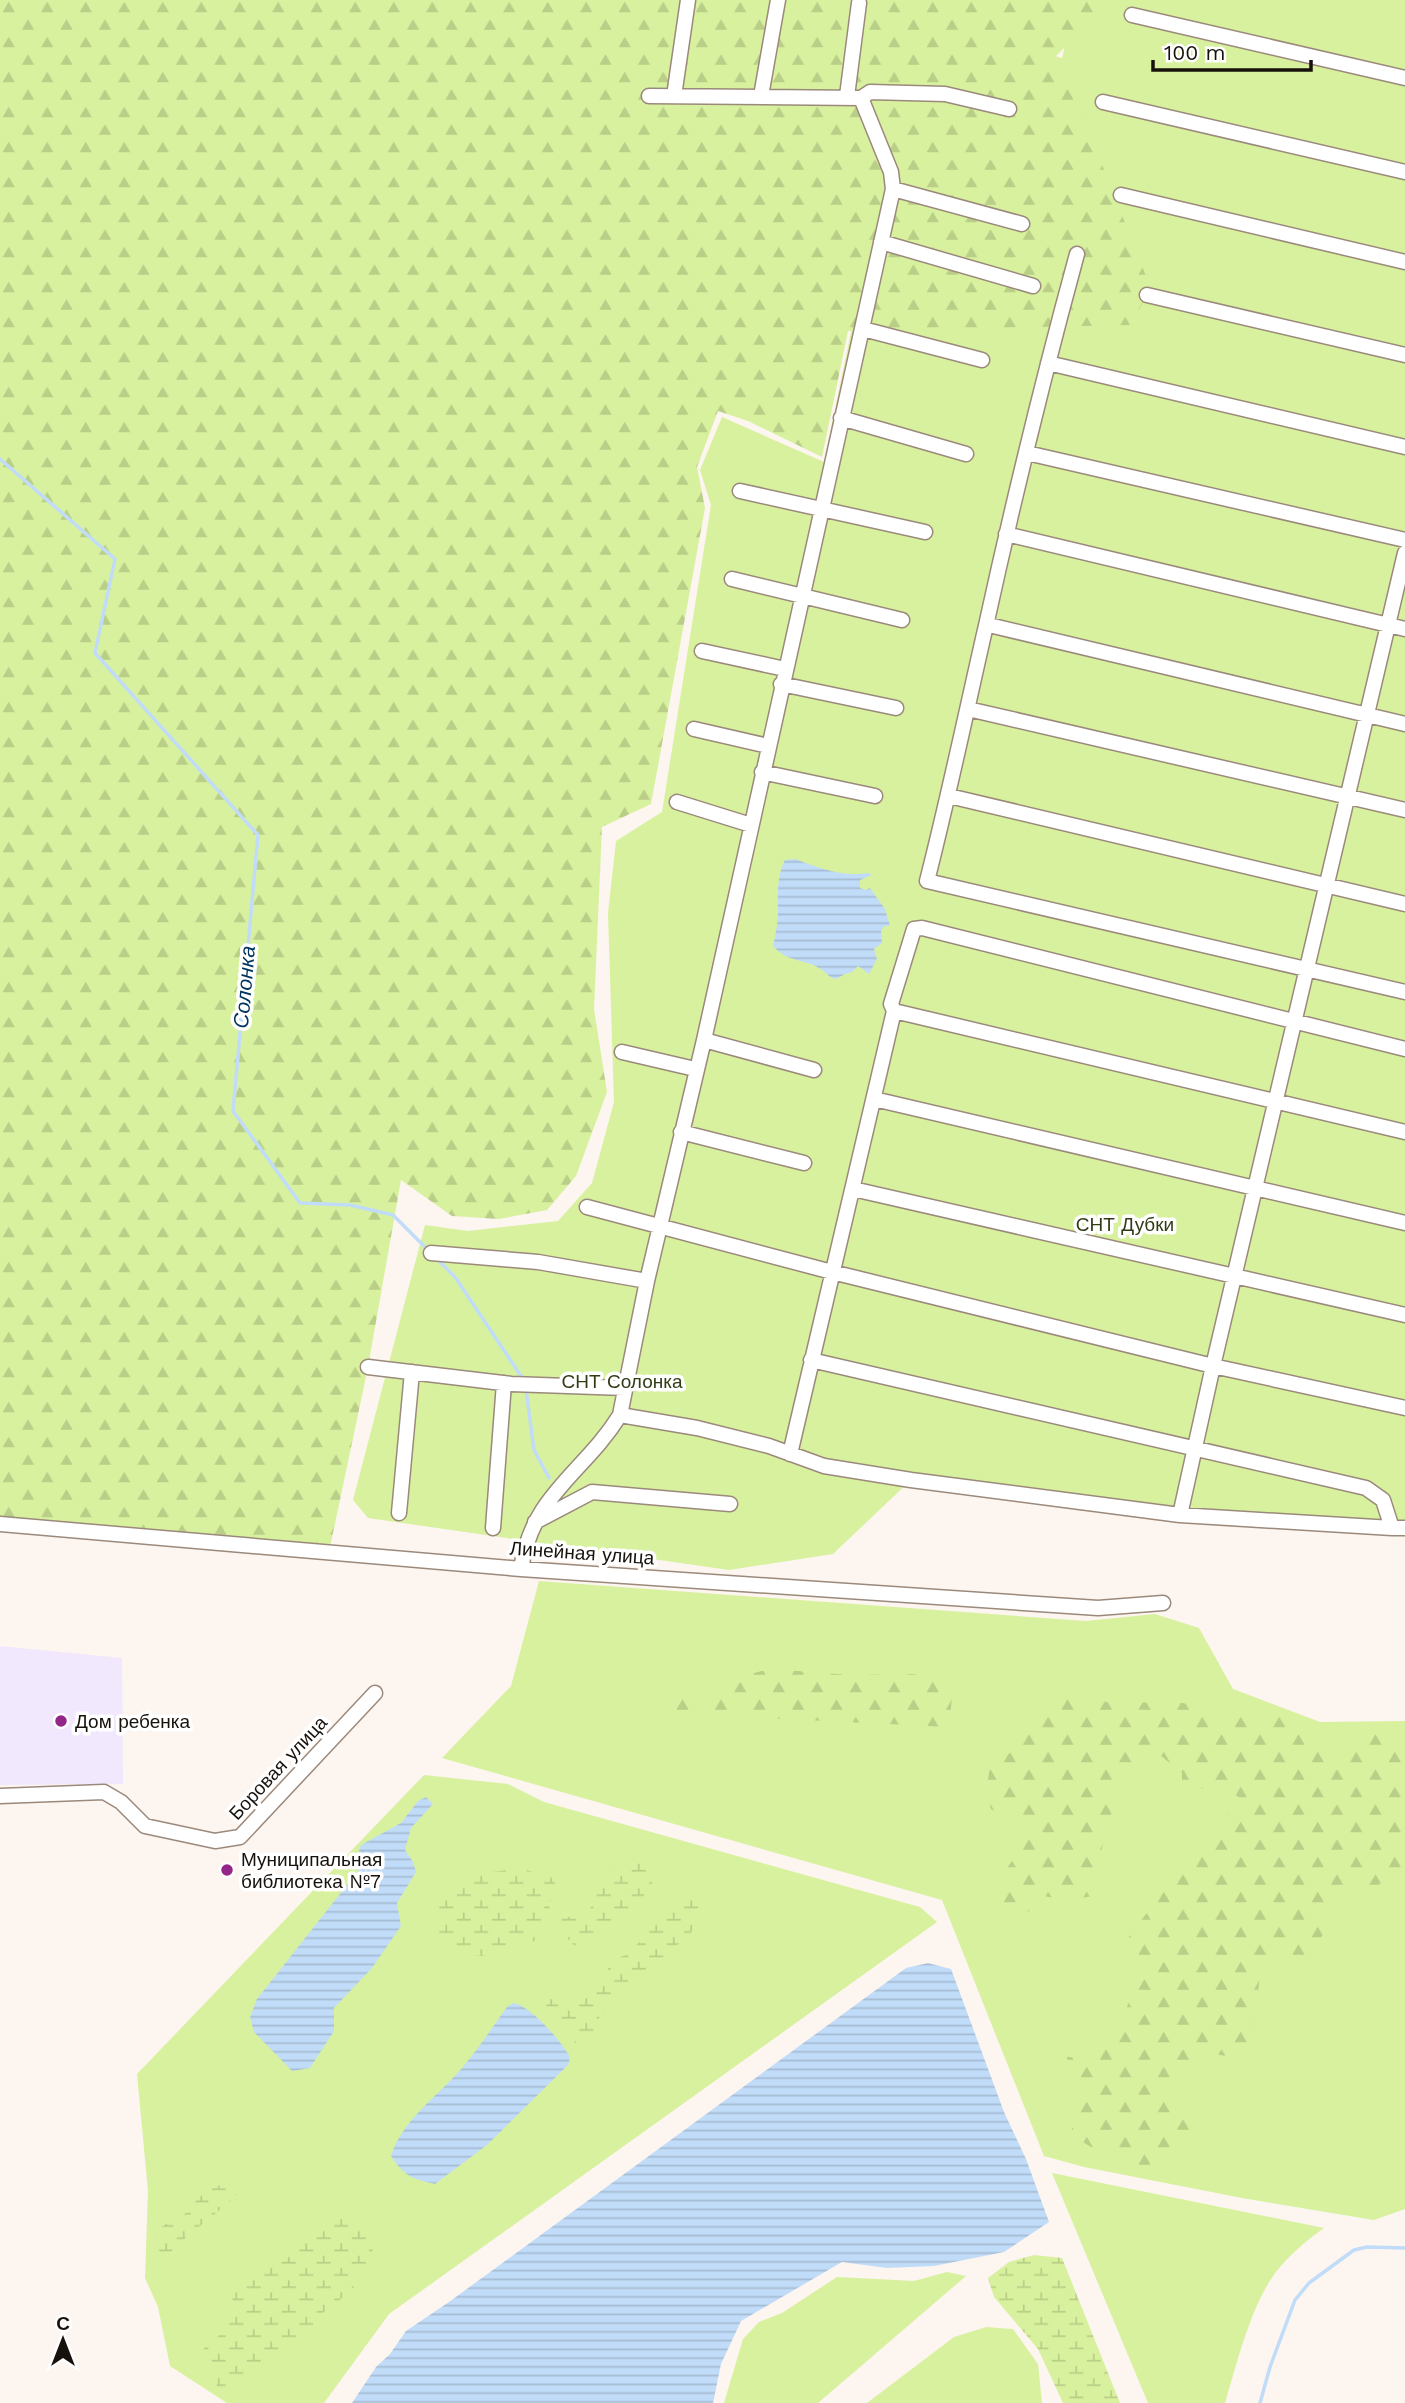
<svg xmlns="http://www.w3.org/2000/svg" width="1405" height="2403" font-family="'Work Sans',sans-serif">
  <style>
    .education { fill: #f2e8fd }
    .green { fill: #d8f19e }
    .forest { fill: url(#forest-firs) }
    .wetland { fill: url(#wetland-marsh) }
    .water { fill: url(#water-rules) }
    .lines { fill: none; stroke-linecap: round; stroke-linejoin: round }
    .stream { stroke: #c1dcf8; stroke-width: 3.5 }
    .minor-casing { stroke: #9b897b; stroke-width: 17 }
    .minor { stroke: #fff; stroke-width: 14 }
    .poi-dot { fill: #932688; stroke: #fff; stroke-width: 2.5 }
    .labels { text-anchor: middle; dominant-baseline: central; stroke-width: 7; stroke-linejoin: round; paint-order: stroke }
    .park-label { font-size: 19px; fill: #323c16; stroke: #fff }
    .street-label { font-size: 19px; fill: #17110c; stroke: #fff }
    .poi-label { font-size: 19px; fill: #17110c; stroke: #fff; text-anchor: start }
    .water-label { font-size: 21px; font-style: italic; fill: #00345e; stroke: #fff }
  </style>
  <defs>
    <pattern id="forest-firs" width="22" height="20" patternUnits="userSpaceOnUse" patternTransform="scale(1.75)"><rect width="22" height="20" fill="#d8f19e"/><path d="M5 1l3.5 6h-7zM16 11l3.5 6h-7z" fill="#b9ce87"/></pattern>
    <pattern id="wetland-marsh" width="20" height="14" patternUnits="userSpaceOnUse" patternTransform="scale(1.75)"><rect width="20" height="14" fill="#d8f19e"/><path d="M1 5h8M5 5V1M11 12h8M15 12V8" fill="none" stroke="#b9ce87"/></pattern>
    <pattern id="water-rules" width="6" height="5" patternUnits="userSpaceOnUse" patternTransform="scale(1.75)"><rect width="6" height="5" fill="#c1dcf8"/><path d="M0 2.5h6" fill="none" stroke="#a5bcd3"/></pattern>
  </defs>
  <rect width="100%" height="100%" fill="#fdf5ef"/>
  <path class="education" d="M0,1646l122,12 1,126 -123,1z"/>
  <path class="green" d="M1076,0h329v1533l-494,-53 -78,74 -104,16 -361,-52 -15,-18 72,-275 43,6 90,-10 34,-38 22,-81 -6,-189 8,-72 46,-29 49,-307 -11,-35 22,-53 102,45 59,-283 -18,-178 197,57z
    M539,1581l547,40 69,-7 44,14 34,61 87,33 85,-1v488l-31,11 -132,-22 -158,-31 -40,-11 -102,-256 -500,-142 69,-72z
    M424,1775l84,9 36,18 376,105 17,15 -548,392 -65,89h-97l-57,-37 -12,-59 -13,-29 3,-87 -11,-117z
    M1052,2173l272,55c-17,12 -35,27 -48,44 -25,33 -39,91 -51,131h-77z
    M947,2272l19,4 -148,127h-94l19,-64 16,-17 23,-9 55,-36 77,4z
    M986,2327l27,2 25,35 4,39h-175l87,-66z"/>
  <path class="forest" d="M0,0h1112l-57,57 44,100 52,132 -21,36 -282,6 -26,126 -74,-36 -30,-10 -21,56 8,41 -54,296 -49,23 -8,182 13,83 -31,84 -29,34 -48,9 -47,-3 -51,-36 -33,187 -39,185 -329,-28z
    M770,1669l81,6 63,-1 39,13 -4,40 -267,-13 -17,-14 7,-11 41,16 9,-24z
    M1079,1693l28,9 76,1 35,11 23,-3 22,23 4,-23 16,1 25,8 2,30 26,5 19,-18 25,-6 20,12 5,-2v130l-35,18 -30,6 -11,28 -20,37 -20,10 -15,-31 -13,27 -8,72 -27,18 -28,-5c-28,34 -27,36 -8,76l-10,21 -39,22 -13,-19 -25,3 -32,-19 5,-34 -7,-21 -2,-23c27,2 40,-8 59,-26l1,-24 16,-40 -17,-26c35,-50 79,-94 113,-144l-26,-13 -31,12v-23l-22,-18 -15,5 -13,9 -13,26 -13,32 -13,69 -24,4 -26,-4 -11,13 -33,21 -3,-7 11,-30 -7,-15 25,-35 4,-15 -38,-19 -5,-17 4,-25 30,-21 22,-33 18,-16z"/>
  <path class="wetland" d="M633,1859l13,6 8,13 -4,11 -36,37h-7l-24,25 -6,-2 -22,-25h-8l-12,17 -52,15 -24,-2 -19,-18 -5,-14 5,-21 9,-15 22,-11 49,-7 33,10 5,14 -8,10 -1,10 14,5h22c10,-11 6,-19 12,-31 8,-14 22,-21 36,-27z
    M687,1893l12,7 -1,13 -8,23c-15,9 -25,20 -38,32 -17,15 -40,29 -52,48 -5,9 -6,16 -7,26l-8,2 -7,11 -7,-27 -20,-15 -5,-8 4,-6 14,2 24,-6 16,-17 7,-16 14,-7 18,-16 27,-33z
    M231,2183l12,4c-21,26 -52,42 -74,67l-14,-2c-1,-32 11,-24 31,-39 4,-3 7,-9 11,-13 10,-11 19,-15 34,-17z
    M338,2218l27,4 10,18 -6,25 -18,26 -31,24 -18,25 -27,22 -26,14 -19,19h-11l-4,-17 -9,-11 -3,-18 14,-11 20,-26 -7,-19c15,-16 38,-22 56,-34 15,-9 24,-24 37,-34 4,-3 10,-5 15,-7z
    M1034,2255l28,3 58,145h-57l-25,-54 -44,-52 -6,-19 21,-16z"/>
  <path class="water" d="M795,859c24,9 47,18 73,14l4,2 -12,5v8l5,2 5,-2 15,21 5,17h-6l-3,5 1,12 -8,6 3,10 -8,15 -11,-8 -6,6 -7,2 -9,5c-8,-2 -8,-5 -14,-9 -16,-12 -33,-6 -49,-24 2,-9 4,-19 5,-29 0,-19 -2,-40 7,-57z
    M426,1797l7,7 -22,24 -6,22 8,12 3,10 -19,31 4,23 -29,42 -38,40v23l-24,37 -18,3 -38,-39 -4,-15 7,-18 101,-128 -2,-11 5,-15 40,-22 17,-22z
    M928,1963l23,6 53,143 22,47 23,63 -45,30 -70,14 -47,2 -45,-6 -101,59 -20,43 -8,39h-361l24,-36 14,-13 16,-23 43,-29 457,-334z
    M513,2003c17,2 49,39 57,54l-2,8 -81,80 -52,39c-23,-5 -31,-8 -44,-28 11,-36 47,-60 71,-88 16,-19 30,-40 45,-61z"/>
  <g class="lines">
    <path class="stream" d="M0,459l115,100 -20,94 163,182 -25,276 67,92 50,2 43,10 35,35
      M436,1258l19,19 68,102
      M526,1390l8,60 15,28
      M1260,2403l10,-36 25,-67 14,-17 45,-33 13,-3 38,1"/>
    <g class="minor-casing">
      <path id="minor" d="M1132,15l273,63
        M649,96l212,2 9,-6 75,2 64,15
        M674,96l14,-96
        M761,96l17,-96
        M847,96l12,-93
        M1103,102l302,70
        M893,189l129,35
        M1121,195l284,67
        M881,242l152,44
        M1077,254c-33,121 -63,244 -90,367 -20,87 -38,174 -60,260l478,111
        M1147,295l258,60
        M863,329l119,31
        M1048,363l357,84
        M841,418l125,36
        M1027,453l378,87
        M740,491l185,41
        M1006,534l399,95
        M732,579l170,41
        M989,625l416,99
        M702,651l83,18
        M781,684l115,24
        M968,709l437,101
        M694,729l74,17
        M762,772l113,24
        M949,796l456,108
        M677,802l74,23
        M894,1011l511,121
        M704,1040l110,30
        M622,1052l73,17
        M874,1099l531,124
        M681,1132l123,31
        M853,1189l552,126
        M587,1207l245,65 381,94 192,42
        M431,1253l107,9 109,19
        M811,1360l555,128 17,12 9,28h13
        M368,1367l143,17 114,4
        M620,1415l77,13 72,18 55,20 87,14 269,35 212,13
        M790,1454l104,-443 -3,-7 23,-75 8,-1 483,121
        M399,1513l13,-141
        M1180,1515l33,-149 192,-813
        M535,1522l57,-30 138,12
        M0,1524l521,45 577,39 65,-5
        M493,1528l11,-145
        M521,1569c11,-75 63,-96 99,-154l27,-134 57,-241 189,-851 -2,-17 -30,-74
        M0,1796l104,-4 17,10 24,24 70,15 25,-4 135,-144"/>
    </g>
    <use href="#minor" class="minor"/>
  </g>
  <g class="poi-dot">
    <circle cx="61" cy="1721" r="7"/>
    <circle cx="227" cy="1870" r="7"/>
  </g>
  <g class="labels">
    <g class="park-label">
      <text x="1125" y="1224">СНТ Дубки</text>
      <text x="622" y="1381">СНТ Солонка</text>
    </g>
    <g class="street-label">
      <text transform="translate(582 1553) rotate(4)">Линейная улица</text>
      <text transform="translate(278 1768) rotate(-47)">Боровая улица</text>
    </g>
    <g class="poi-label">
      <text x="75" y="1721">Дом ребенка</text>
      <text x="241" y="1859">Муниципальная<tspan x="241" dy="22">библиотека №7</tspan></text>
    </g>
    <g class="water-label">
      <text transform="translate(244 987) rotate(-85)">Солонка</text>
    </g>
  </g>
  <g transform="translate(63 2340)" stroke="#ffffff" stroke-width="5" paint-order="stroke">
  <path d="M0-5L12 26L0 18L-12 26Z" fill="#17110c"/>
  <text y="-10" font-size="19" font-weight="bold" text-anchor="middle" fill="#17110c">С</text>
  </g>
  <path d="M1153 60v10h158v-10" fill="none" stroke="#17110c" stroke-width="3.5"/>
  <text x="1164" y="60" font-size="21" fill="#17110c" stroke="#ffffff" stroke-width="5" paint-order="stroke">100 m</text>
</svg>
